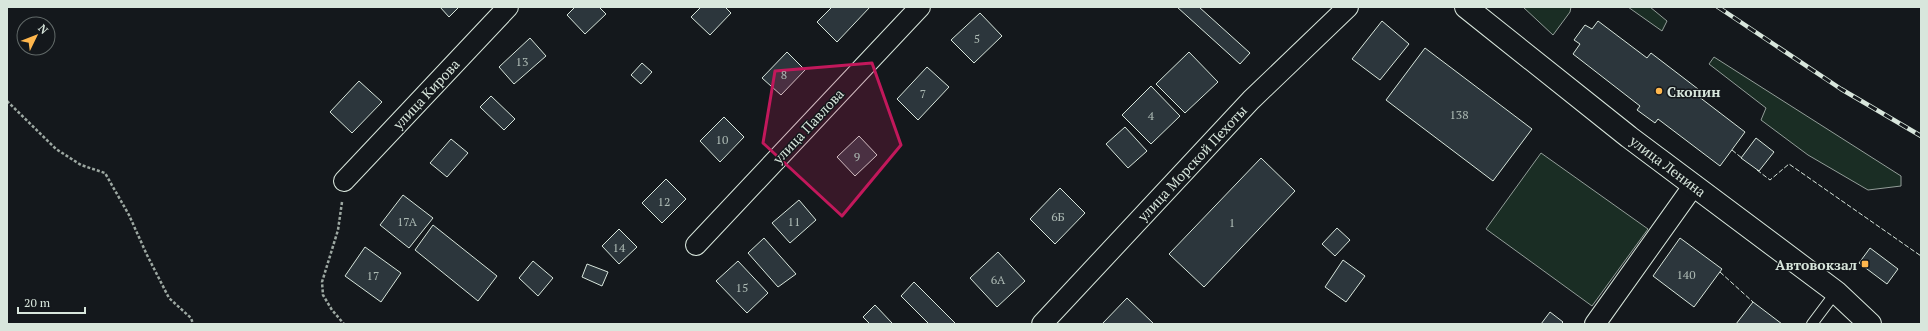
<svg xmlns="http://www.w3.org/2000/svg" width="1928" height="331" font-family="'PT Serif',serif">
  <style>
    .green { fill: #1a2d24; stroke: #939e99 }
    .building { fill: #2c363c; stroke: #d8e6dc }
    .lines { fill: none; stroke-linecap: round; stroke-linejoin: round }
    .lane-casing { stroke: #d8e6dc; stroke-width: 12 }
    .street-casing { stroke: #d8e6dc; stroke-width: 22 }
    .secondary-casing { stroke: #d8e6dc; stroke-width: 24 }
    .path { stroke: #9da8a2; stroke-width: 2.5; stroke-dasharray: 3 2; stroke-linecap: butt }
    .lane { stroke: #14181c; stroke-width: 10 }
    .street { stroke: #14181c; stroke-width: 20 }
    .secondary { stroke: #14181c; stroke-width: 22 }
    .rail-casing { stroke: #d8e6dc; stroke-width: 4.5 }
    .rail { stroke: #14181c; stroke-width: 3; stroke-dasharray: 9; stroke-linecap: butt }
    .fence { stroke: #d8e6dc; stroke-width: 1; stroke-dasharray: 5 2; stroke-linecap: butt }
    .marked { fill: #c2185b; fill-opacity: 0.2; stroke: #c2185b; stroke-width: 3; stroke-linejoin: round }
    .poi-dot { fill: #ffb74d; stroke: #14181c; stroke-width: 1.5 }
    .labels { text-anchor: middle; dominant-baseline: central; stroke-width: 3; stroke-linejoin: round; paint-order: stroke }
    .number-label { font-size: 12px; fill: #adbab4 }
    .poi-label { font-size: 14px; font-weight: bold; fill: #d8e6dc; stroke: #14181c; text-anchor: start }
    .street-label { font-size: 14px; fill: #d8e6dc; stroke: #14181c }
  </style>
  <rect width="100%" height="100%" fill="#14181c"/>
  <path class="green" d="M1523,7h48l-1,5 -17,23z
    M1628,7h22l17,14 -5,10z
    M1714,57l187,119v10l-33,4 -60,-35 -47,-35 5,-12 -57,-44z
    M1541,153l107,76 -56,77 -106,-77z"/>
  <path class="building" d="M440,7h19l-10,10z
    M575,7h24l7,7 -21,20 -18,-19z
    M701,7h24l6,6 -21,22 -19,-18z
    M832,7h38l-33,35 -20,-20z
    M1177,7h22l51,46 -10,11z
    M980,13l22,23 -28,27 -23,-23z
    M1382,21l27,23 -29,36 -28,-21z
    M1598,21l49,37 4,-5 47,36 -4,4 51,39 -25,34 -62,-47 -3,4 -18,-13 3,-4 -67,-52 7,-10 -6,-4 11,-15 7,4z
    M530,38l16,18 -32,28 -15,-17z
    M1425,48l107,81 -39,52 -107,-81z
    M787,52l18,18 -24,25 -19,-17z
    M1189,52l29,30 -33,31 -29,-29z
    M642,63l10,9 -11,12 -10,-9z
    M927,67l22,20 -31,33 -21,-21z
    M359,81l23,21 -30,31 -22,-21z
    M1151,86l29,30 -29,28 -29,-29z
    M491,96l24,23 -11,11 -24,-23z
    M724,117l20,20 -24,25 -20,-21z
    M1125,127l22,24 -19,17 -22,-24z
    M859,136l18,19 -22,21 -18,-19z
    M1756,138l18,14 -15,19 -18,-13z
    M451,139l17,14 -21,24 -17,-14z
    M1261,158l34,33 -91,96 -35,-33z
    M666,179l20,20 -24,24 -20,-20z
    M1060,188l25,25 -30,31 -25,-25z
    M403,195l30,23 -24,30 -29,-23z
    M799,200l17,20 -26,23 -18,-20z
    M433,225l64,51 -19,25 -63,-51z
    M1337,228l13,12 -15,16 -13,-12z
    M619,229l18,18 -18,17 -17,-18z
    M764,238l32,36 -18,13 -30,-34z
    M1680,238l42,31 -28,38 -41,-31z
    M365,247l36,26 -20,29 -36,-26z
    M1870,248l28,21 -11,15 -28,-21z
    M998,252l27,29 -28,26 -27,-29z
    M1343,260l22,16 -19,26 -21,-15z
    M533,261l20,17 -15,18 -19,-18z
    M738,261l30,32 -21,20 -31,-32z
    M587,264l21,8 -6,14 -20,-9z
    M914,282l42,42h-27l-28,-28z
    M1127,298l27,26h-52z
    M1753,302l29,22h-46z
    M875,305l17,18 -2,1h-20l-7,-7z
    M1550,312l13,10 -2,2h-20z"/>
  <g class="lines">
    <g class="lane-casing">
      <path id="lane" d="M1812,324l24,-32"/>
    </g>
    <g class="street-casing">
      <path id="street" d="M344,181l164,-174
        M696,245l224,-238
        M1042,324l209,-224 97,-93
        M1595,324l99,-139"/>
    </g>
    <g class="secondary-casing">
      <path id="secondary" d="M1466,7l163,130 207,155 34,32"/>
    </g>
    <path class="path" d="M7,101l49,48 25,16 24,8 24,42 18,40 22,43 22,20 2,6
      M342,202l-4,28 -16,52 1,13 9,15 12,14"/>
    <use href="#lane" class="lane"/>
    <use href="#street" class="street"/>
    <use href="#secondary" class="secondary"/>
    <g class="rail-casing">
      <path id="rail" d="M1718,7l123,82 80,47"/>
    </g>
    <use href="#rail" class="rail"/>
    <path class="fence" d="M1732,150l11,9
      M1757,170l13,10 19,-16 132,92
      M1720,272l33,30"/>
  </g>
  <path class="marked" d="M872,63l29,82 -59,71 -79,-73 12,-72z"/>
  <g class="poi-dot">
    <circle cx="1659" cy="91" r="4"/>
    <rect x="1861" y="260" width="8" height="8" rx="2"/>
  </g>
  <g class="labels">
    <g class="number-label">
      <text x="977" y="38">5</text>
      <text x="522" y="61">13</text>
      <text x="784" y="74">8</text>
      <text x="923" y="93">7</text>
      <text x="1459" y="114">138</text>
      <text x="1151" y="115">4</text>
      <text x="722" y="139">10</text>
      <text x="857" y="156">9</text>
      <text x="664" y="201">12</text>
      <text x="1058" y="216">6Б</text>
      <text x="407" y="221">17А</text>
      <text x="794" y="221">11</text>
      <text x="1232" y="222">1</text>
      <text x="619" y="247">14</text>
      <text x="1686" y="274">140</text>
      <text x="373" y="275">17</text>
      <text x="998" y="279">6А</text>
      <text x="742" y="287">15</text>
    </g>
    <g class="poi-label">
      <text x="1667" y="91">Скопин</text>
      <text x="1857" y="264" text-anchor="end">Автовокзал</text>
    </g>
    <g class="street-label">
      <text transform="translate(426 94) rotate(-47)">улица Кирова</text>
      <text transform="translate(808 126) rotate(-47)">улица Павлова</text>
      <text transform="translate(1192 163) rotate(-47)">улица Морской Пехоты</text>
      <text transform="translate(1668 166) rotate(37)">улица Ленина</text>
    </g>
  </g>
  <rect width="1928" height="331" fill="none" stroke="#d8e6dc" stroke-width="16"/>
  <g transform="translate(36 36) rotate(47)"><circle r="19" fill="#14181c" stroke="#626a69"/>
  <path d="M0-3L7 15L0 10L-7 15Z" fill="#ffb74d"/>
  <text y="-6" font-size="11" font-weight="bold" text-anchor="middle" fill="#d8e6dc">N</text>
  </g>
  <path d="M18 307v6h67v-6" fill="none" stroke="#d8e6dc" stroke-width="2"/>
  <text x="24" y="307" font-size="12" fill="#d8e6dc" stroke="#14181c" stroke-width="3" paint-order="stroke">20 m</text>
</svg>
